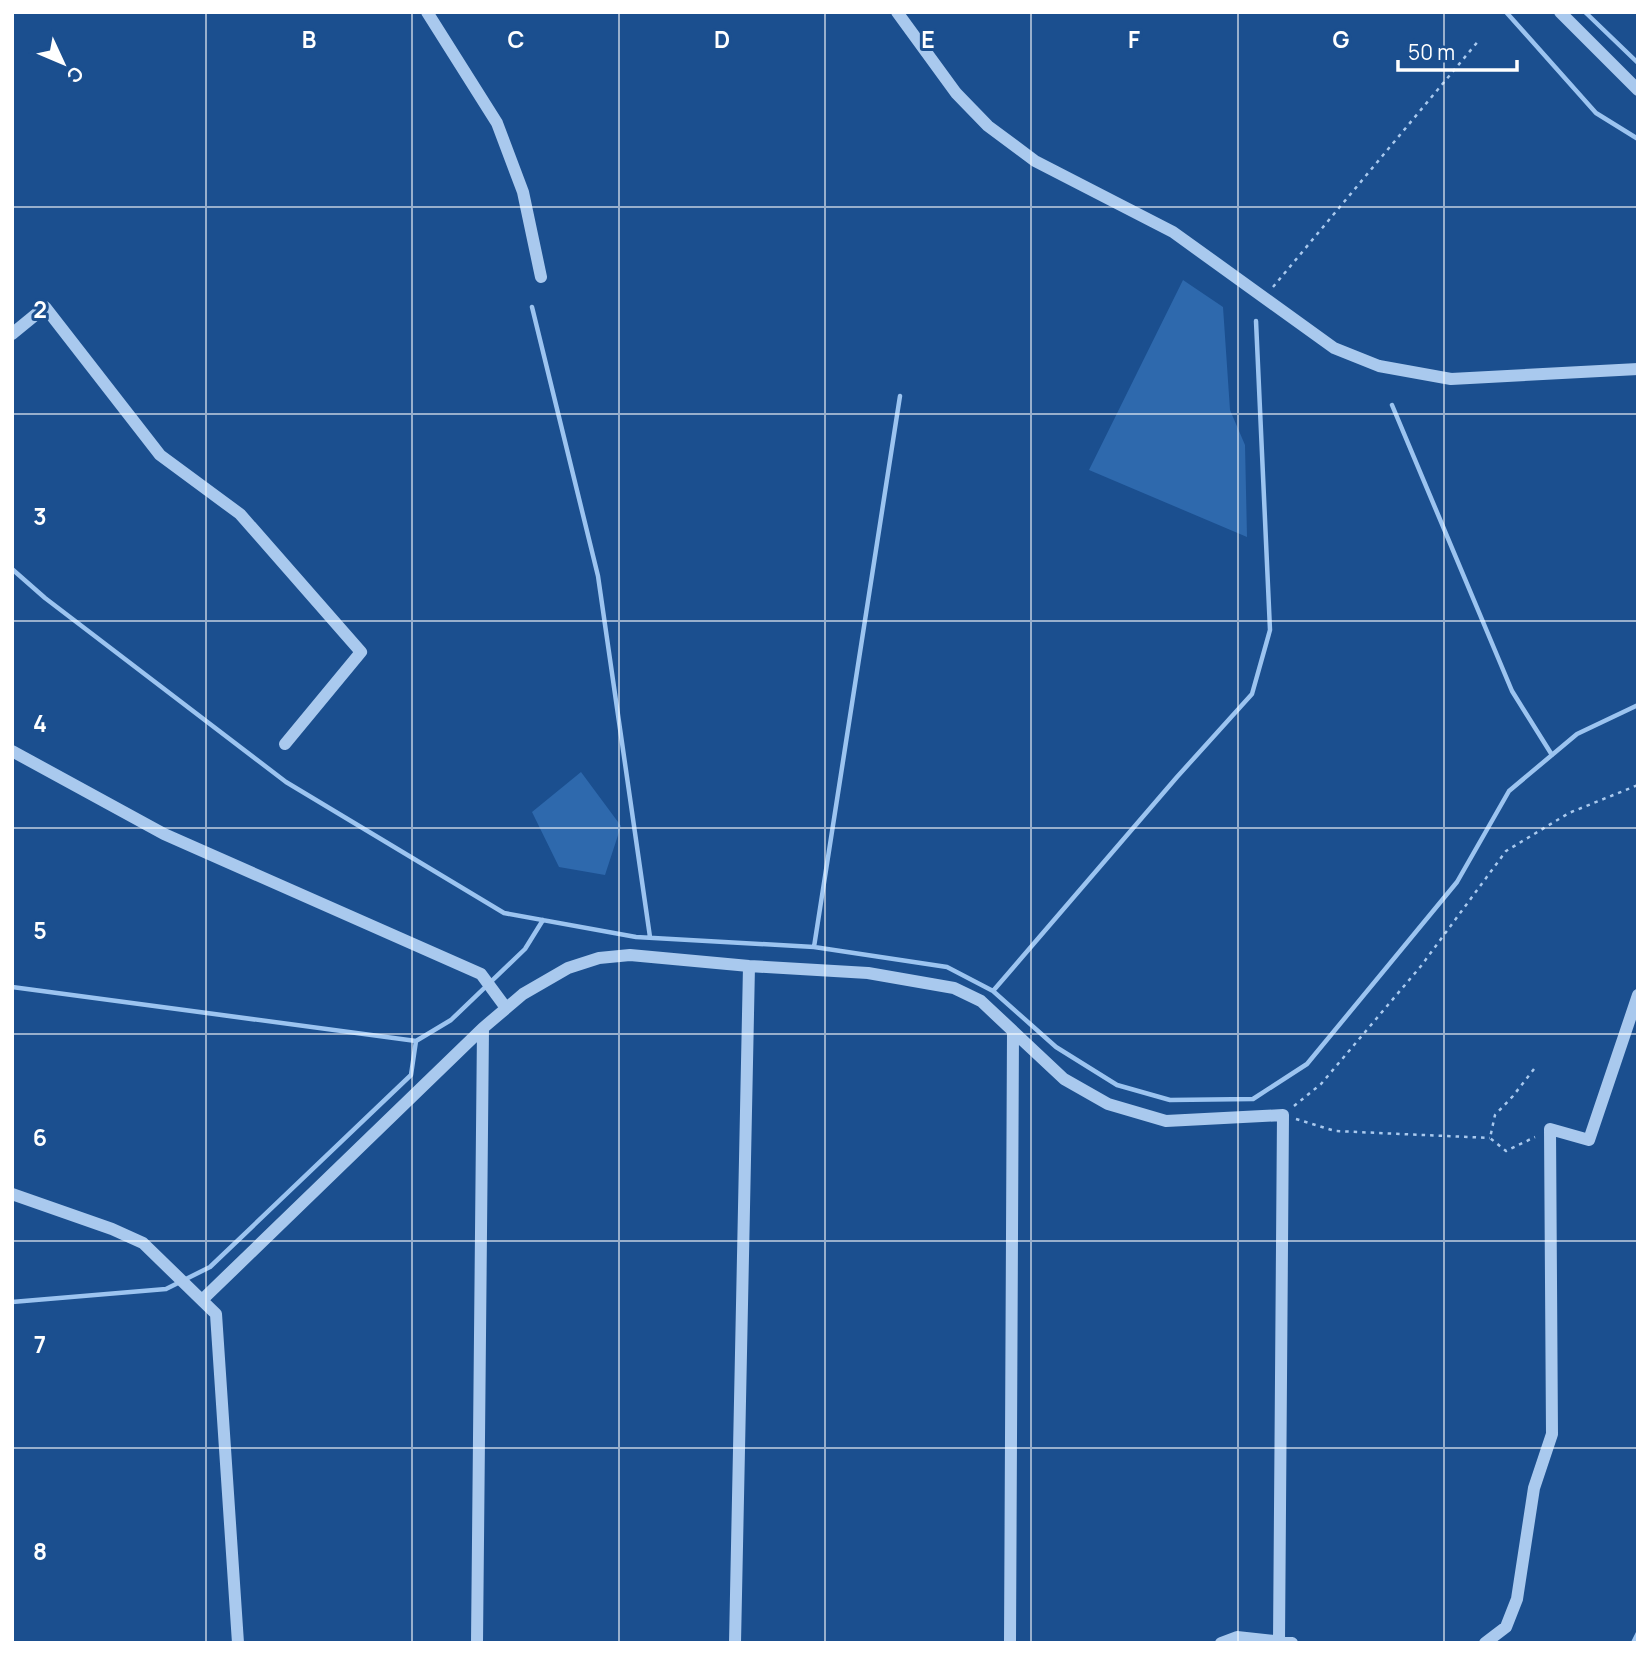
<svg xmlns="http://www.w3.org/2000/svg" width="1650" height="1655" font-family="Manrope,sans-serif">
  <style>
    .garden { fill: #2e69ad }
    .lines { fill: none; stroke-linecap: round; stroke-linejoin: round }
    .stream { stroke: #9cc4f0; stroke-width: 4.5 }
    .path { stroke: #a9c9ee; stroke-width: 2.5; stroke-dasharray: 3.5 5; stroke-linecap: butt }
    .minor { stroke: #a9c9ee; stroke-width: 12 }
    .grid { fill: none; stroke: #fff; stroke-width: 2; stroke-opacity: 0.55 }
    .grid-label { font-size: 23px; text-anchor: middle; font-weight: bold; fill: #fff; stroke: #1b4f8f; stroke-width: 6; stroke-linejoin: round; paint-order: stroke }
  </style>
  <rect width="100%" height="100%" fill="#1b4f8f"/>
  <path class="garden" d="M1183,280l40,27 7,103 15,35 2,92 -158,-67z
    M581,772l40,54 -16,49 -46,-8 -27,-55z"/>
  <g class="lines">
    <path class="stream" d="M1506,12l90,101 42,26
      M1585,12l53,51
      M532,307l66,269 52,361
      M1392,405l120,286 40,64
      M12,569l33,29 241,184 218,131 132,24 178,10 133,20 46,24 63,56 61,38 53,15 83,-1 54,-35 150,-182 52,-91 68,-57 61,-29
      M814,947l86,-551
      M12,987l404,54 35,-21 74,-71 18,-29
      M993,991l184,-214 75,-83 18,-64 -14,-309
      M12,1302l154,-13 44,-22 201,-192 5,-34
      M1633,1643l5,-10"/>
    <path class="path" d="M1273,287l207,-248
      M1534,1069l-21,27 -18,19 -5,23 16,13 29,-14
      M1294,1106l27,-22 100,-118 85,-115 63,-38 69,-28
      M1296,1119l39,12 155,7"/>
    <path class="minor" d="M427,12l70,111 26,69 18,85
      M897,12l59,81 32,33 47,35 138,71 161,116 45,18 72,13 187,-10
      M1560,12l78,78
      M12,334l33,-27 115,148 80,59 121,138 -76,92
      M12,751l152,83 317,140 25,34
      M12,1194l100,35 31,14 73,71 22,329
      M202,1300l281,-272 40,-34 45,-26 31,-10 31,-3 119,11 119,7 86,15 27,13 83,78 44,25 58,17 117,-6 -4,526
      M477,1643l6,-615
      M735,1643l14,-677
      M1010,1643l3,-611
      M1221,1643l16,-6 55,6
      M1485,1643l21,-16 11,-28 17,-111 18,-54 -2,-305 39,11 49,-145"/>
  </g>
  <path class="grid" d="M206,12v1631M412,12v1631M619,12v1631M825,12v1631M1031,12v1631M1238,12v1631M1444,12v1631M12,207h1626M12,414h1626M12,621h1626M12,828h1626M12,1034h1626M12,1241h1626M12,1448h1626"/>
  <g class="grid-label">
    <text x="309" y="48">B</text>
    <text x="516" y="48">C</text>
    <text x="722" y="48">D</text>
    <text x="928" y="48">E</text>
    <text x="1134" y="48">F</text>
    <text x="1341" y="48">G</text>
    <text x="40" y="318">2</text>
    <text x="40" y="525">3</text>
    <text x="40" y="732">4</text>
    <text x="40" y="939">5</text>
    <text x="40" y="1146">6</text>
    <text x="40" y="1353">7</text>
    <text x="40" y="1560">8</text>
  </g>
  <rect width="1650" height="1655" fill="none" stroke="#ffffff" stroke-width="28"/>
  <g transform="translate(63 63) rotate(134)" stroke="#1b4f8f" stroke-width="5" paint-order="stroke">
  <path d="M0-5L12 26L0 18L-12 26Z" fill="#ffffff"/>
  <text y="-10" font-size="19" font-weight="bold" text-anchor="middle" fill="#ffffff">С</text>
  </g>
  <path d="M1398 60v10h119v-10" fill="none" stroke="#ffffff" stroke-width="3.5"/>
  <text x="1408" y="60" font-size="21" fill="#ffffff" stroke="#1b4f8f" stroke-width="5" paint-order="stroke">50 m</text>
</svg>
